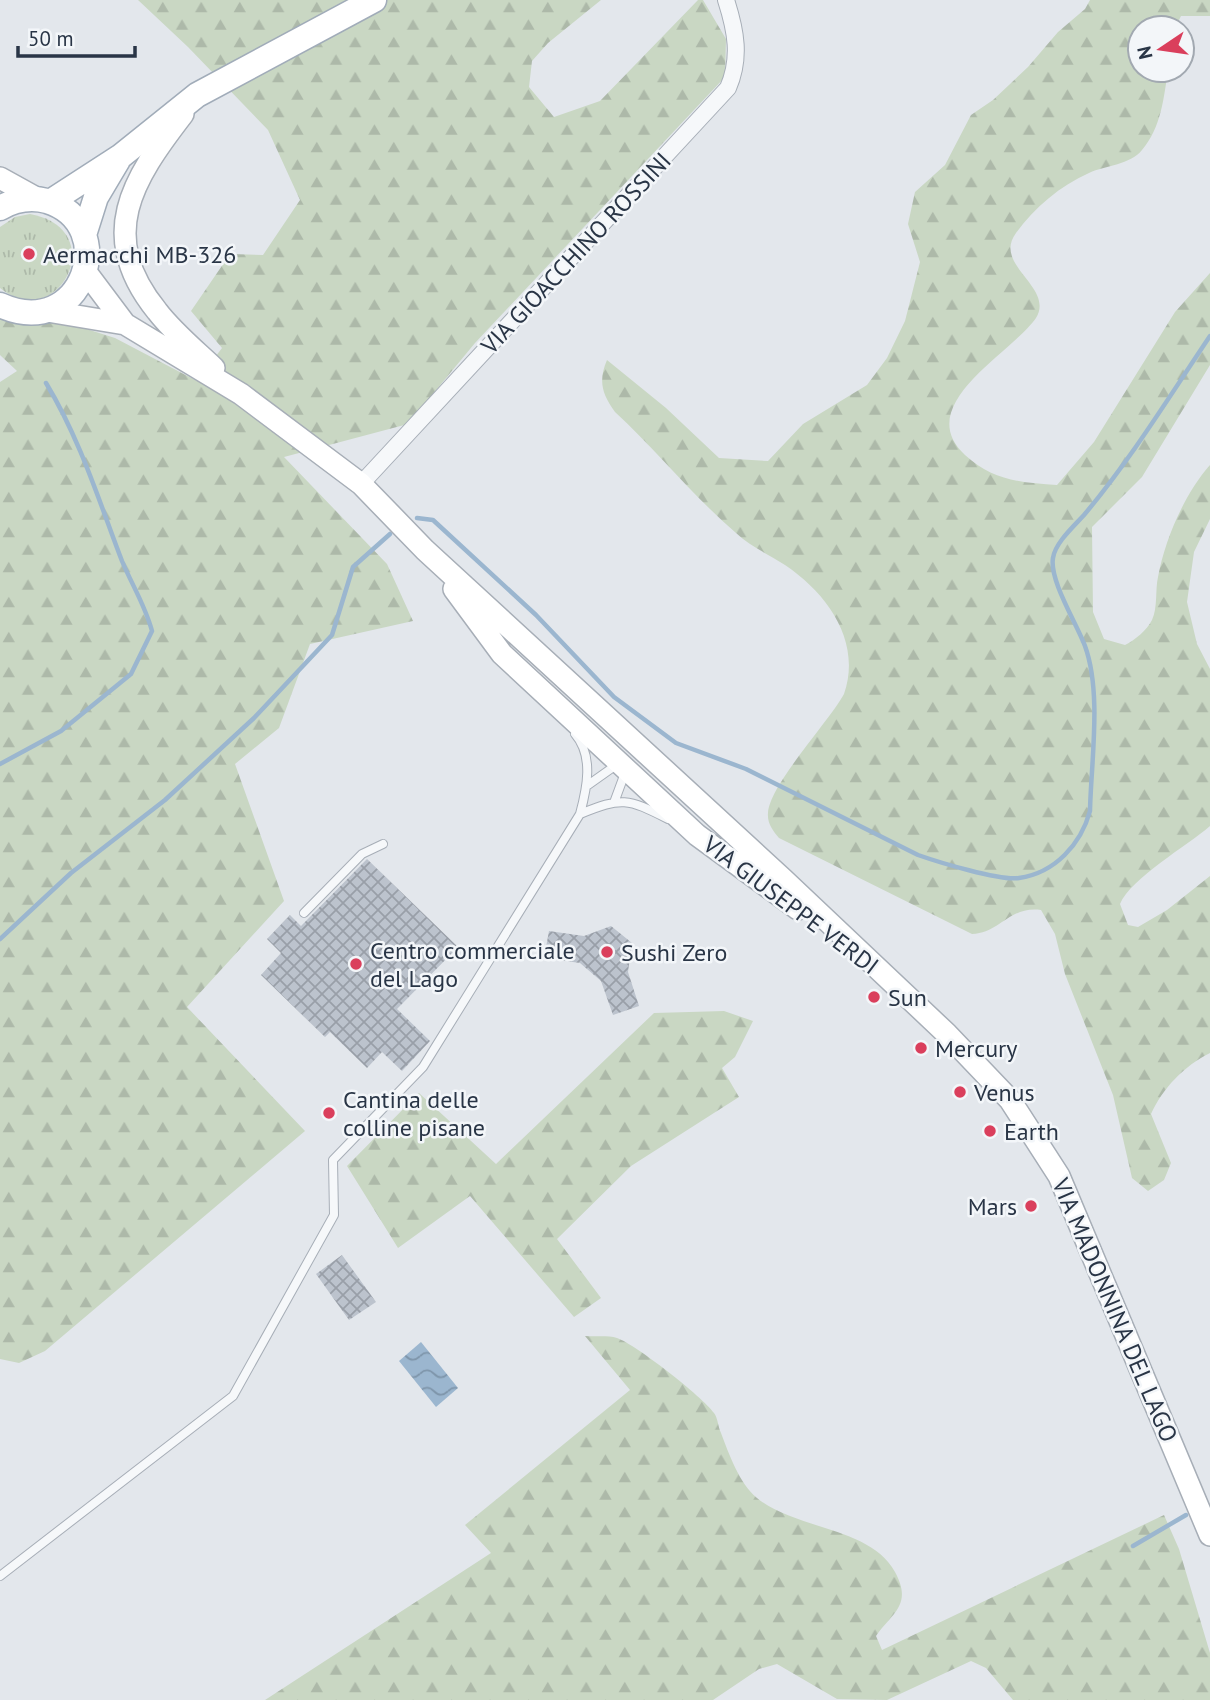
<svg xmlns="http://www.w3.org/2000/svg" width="1210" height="1700" font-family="'PT Sans',sans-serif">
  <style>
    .grass { fill: url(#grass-tufts) }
    .forest { fill: url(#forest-firs) }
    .water { fill: url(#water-waves) }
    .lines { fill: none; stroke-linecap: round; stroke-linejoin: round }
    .stream { stroke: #9bb6cf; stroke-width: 4.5 }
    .building { fill: url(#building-cross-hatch) }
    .lane-casing { stroke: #a7aeb7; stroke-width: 10 }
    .street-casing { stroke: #a7aeb7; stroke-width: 18 }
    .secondary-casing { stroke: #a7aeb7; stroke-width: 24 }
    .primary-casing { stroke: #a1acb9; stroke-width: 27 }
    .lane { stroke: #f6f8fa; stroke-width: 8 }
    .street { stroke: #f6f8fa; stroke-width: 16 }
    .secondary { stroke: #fff; stroke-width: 21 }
    .primary { stroke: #fff; stroke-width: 24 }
    .poi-dot { fill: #da3f5c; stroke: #f3f6f9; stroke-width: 2.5 }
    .labels { text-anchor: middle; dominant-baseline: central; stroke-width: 5; stroke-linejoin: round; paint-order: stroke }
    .street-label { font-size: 24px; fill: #293546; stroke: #f3f6f9 }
    .poi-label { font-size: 24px; fill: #293546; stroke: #f3f6f9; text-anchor: start }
  </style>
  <defs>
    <pattern id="grass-tufts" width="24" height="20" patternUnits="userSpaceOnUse" patternTransform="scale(1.75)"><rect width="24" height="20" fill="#c9d7c3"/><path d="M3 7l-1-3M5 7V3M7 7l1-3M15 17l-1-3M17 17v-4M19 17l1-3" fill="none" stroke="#adb9a9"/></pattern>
    <pattern id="forest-firs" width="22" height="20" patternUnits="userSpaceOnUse" patternTransform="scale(1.75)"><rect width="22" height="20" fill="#c9d7c3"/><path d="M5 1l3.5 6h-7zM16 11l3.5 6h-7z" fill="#adb9a9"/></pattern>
    <pattern id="water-waves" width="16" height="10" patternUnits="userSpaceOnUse" patternTransform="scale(1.75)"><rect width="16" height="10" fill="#9bb6cf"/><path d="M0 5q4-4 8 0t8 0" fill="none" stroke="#7e95aa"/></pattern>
    <pattern id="building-cross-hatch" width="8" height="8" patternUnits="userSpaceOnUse" patternTransform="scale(1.75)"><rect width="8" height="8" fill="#bcc3cd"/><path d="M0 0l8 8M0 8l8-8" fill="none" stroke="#999fa8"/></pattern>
  </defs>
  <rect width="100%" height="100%" fill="#e3e7ec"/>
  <path class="grass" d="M30,214c82,15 29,121 -30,74v-61l15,-10z"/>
  <path class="forest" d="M138,0h463l-53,43 -16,18 -3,26 25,30 46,-16 98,-101h5l23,39 -1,38 -250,266 -67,81 -124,33 103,107 26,57 -103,23 -31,84 -44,36 49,137 -97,106 118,124 -260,220 -26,12 -19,-4v-977l17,-11 -17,-16v-38l58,3 57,18 82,43 25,-33 -31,-37 39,-57 33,1 37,-55 -32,-70 -80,-83z
    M1090,0h120v16h-29l-6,12h-35v42h28c-4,27 -7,58 -26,80 -12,15 -36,15 -53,23 -29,13 -54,34 -73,60 -24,32 39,54 20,85 -24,35 -125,87 -71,137 27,25 56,28 92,30l37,-43 81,-130 35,-39v92l-68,112 -50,50 1,85 11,27 21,6c10,-5 22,-15 27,-25 6,-13 3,-30 6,-43 7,-38 27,-84 52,-112v54l-16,33 -7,50 10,42 13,25v157c-23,20 -79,52 -90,78l8,21 10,2 29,-17 43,-34v177c-26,13 -47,35 -59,61l20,49 -7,17 -16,11 -16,-13 -19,-83 -48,-121 -10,-40 -14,-24c-33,-4 -40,23 -69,24l-193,-96c-6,-7 -12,-15 -11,-25 2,-29 60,-90 76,-119 18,-52 -16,-100 -59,-129 -17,-11 -34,-18 -49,-32 -43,-37 -79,-82 -121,-121 -13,-18 -17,-31 -8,-52l59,48 53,50 49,3 35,-37 64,-39 20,-27 18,-37 15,-59 -12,-38 7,-32 30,-27 26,-50 22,-15 35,-33 30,-35 27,-23z
    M724,1011l29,10 -18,36 -13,11 17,29 -108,69 -74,73 44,59 -27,19 -104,-121 -72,52 -51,-82 72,-73 77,71 158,-151z
    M585,1336c10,1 23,-1 32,2 18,6 86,59 97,75 4,5 4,14 7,20 8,21 18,50 36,65 39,32 114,29 138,74 18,33 -3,41 -19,64l6,14 282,-135 15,34 31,104v47h-197l-27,-32 -15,-7 -84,39 -50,-1 -60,-35 -18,5 -46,31h-448l226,-147 -26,-28 165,-135z"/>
  <path class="water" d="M421,1342l37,46 -22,19 -37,-46z"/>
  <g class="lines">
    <path class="stream" d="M417,518l16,2 103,95 78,82 62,46 70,26 172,86c20,7 82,26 101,23 36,-5 62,-34 71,-67 1,-49 12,-118 -5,-165 -8,-22 -36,-66 -32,-88 2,-15 21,-32 31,-43 47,-56 85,-118 126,-179
      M0,764l61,-33 70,-57 21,-43c-7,-26 -20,-46 -30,-70 -23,-60 -42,-122 -76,-178
      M0,939l71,-66 94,-73 89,-82 78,-83 21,-68 37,-33
      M1133,1546l53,-31"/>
  </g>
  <path class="building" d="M367,859l91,88 -61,62 33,32 -28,30 -20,-19 -15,16 -37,-36 -5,5 -64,-62 20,-22 -14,-14 23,-24 11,11z
    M611,926l21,17 -4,29 11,34 -26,9 -12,-34 -21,-18 -36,-5 5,-27 35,5z
    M342,1255l34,47 -27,18 -33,-46z"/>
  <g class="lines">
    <g class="lane-casing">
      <path id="lane" d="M588,785l24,-17 7,-1
        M615,800l10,-27
        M580,814c42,-17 47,-16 88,5
        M304,913l58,-59 21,-10
        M0,1576l233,-180 101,-181 -1,-55 90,-93 157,-253c7,-26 14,-58 -5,-80"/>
    </g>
    <g class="street-casing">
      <path id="street" d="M361,484l367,-396c13,-30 8,-57 -2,-88"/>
    </g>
    <g class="secondary-casing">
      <path id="secondary" d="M183,114c-51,66 -87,122 -26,197 16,21 38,39 57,57
        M0,178l38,21
        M86,272l39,52
        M47,311l78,13 116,70 120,90 64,66 358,329 164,155 63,66 49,76 151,359
        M454,589l48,65 195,181 101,74"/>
    </g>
    <g class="primary-casing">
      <path id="primary" d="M50,202l71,-46 76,-61 177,-95
        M0,208c14,-8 31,-11 47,-7 75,23 36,142 -47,104
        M84,235l12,-38 22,-37"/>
    </g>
    <use href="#lane" class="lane"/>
    <use href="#street" class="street"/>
    <use href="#secondary" class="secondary"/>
    <use href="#primary" class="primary"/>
  </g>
  <g class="poi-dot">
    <circle cx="29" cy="254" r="7"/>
    <circle cx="607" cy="952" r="7"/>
    <circle cx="356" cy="964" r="7"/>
    <circle cx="874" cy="997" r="7"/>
    <circle cx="921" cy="1048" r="7"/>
    <circle cx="960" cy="1092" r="7"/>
    <circle cx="329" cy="1113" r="7"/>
    <circle cx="990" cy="1131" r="7"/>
    <circle cx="1031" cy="1206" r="7"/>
  </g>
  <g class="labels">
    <g class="street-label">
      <text transform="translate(576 253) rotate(-47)">VIA GIOACCHINO ROSSINI</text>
      <text transform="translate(791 905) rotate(37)">VIA GIUSEPPE VERDI</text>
      <text transform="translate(1115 1310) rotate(67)">VIA MADONNINA DEL LAGO</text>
    </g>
    <g class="poi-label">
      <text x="43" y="254">Aermacchi MB-326</text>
      <text x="370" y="950">Centro commerciale<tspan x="370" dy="28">del Lago</tspan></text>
      <text x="621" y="952">Sushi Zero</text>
      <text x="888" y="997">Sun</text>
      <text x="935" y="1048">Mercury</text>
      <text x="974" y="1092">Venus</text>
      <text x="343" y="1099">Cantina delle<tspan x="343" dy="28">colline pisane</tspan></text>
      <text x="1004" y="1131">Earth</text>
      <text x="1017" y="1206" text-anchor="end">Mars</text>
    </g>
  </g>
  <g transform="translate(1161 49) rotate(257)"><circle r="33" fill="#f3f6f9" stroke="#a2a9b1" stroke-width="2"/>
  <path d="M0-5L12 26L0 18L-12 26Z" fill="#da3f5c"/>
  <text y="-10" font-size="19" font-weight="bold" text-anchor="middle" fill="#293546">N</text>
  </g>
  <path d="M18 46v10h117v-10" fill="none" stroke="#293546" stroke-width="3.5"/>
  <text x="28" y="46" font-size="21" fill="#293546" stroke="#f3f6f9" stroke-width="5" paint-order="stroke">50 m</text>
</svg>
